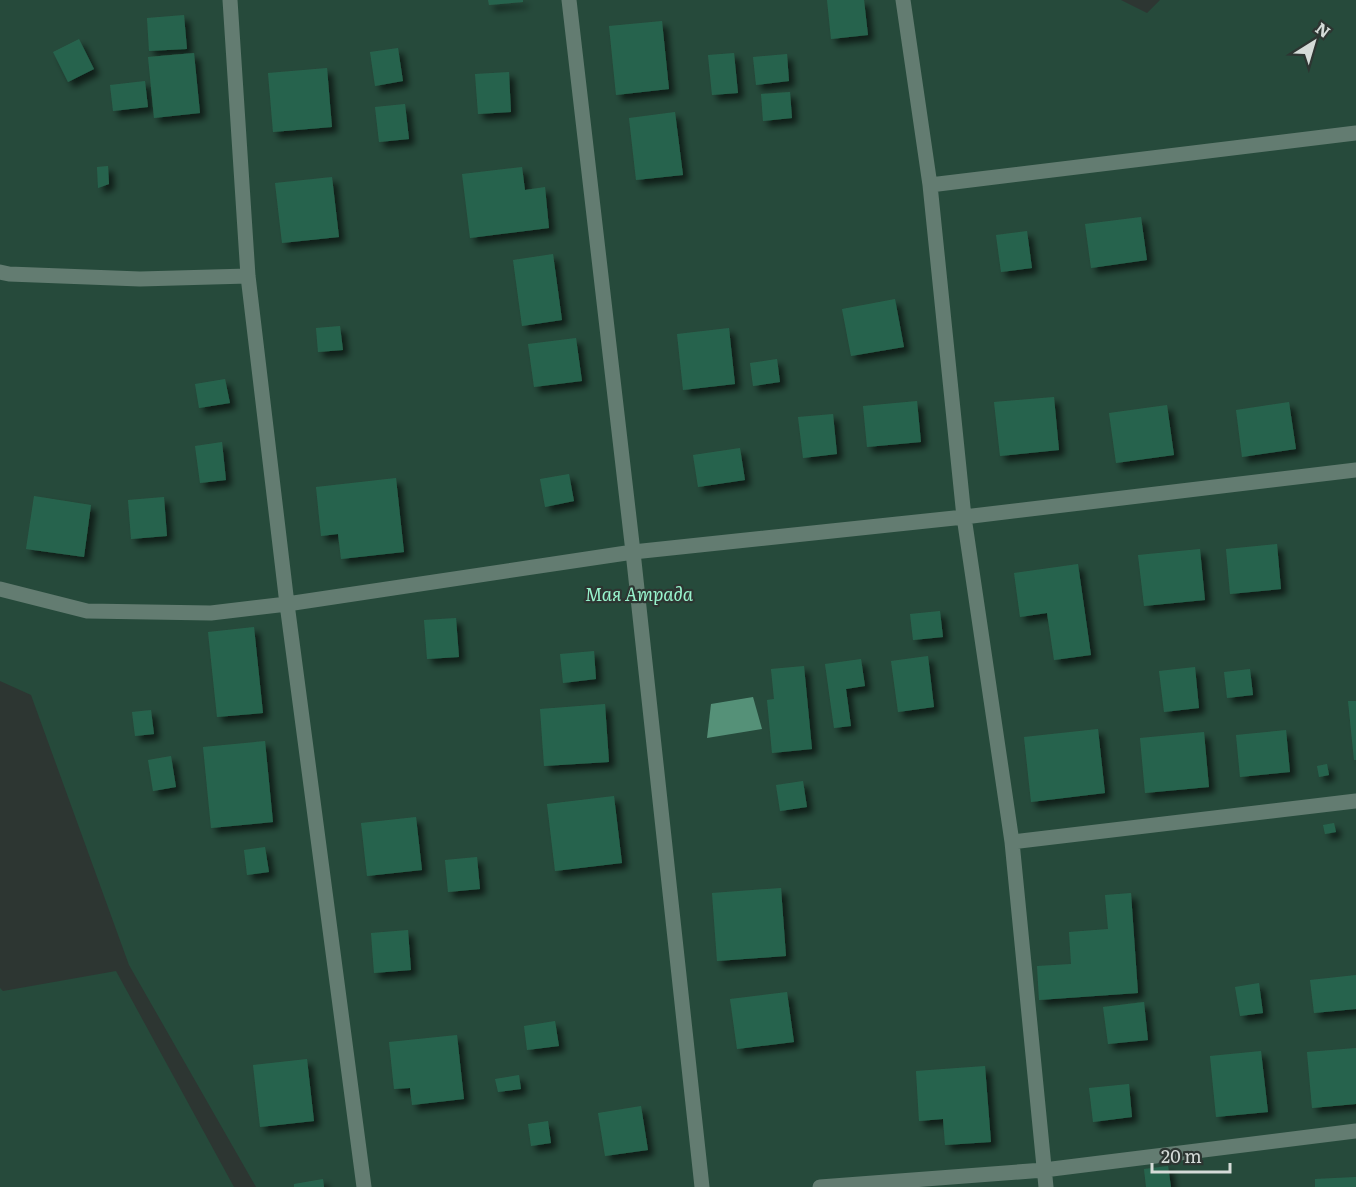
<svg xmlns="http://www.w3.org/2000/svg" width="1356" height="1187" font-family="Literata,serif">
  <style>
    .green { fill: #264a3b }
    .water { fill: #559178 }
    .building { fill: #28644d; filter: url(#shadow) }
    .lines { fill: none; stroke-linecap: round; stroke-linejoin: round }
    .minor { stroke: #637c71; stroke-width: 15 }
    .labels { text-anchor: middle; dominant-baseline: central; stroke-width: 4.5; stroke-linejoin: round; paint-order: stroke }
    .park-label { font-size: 18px; font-style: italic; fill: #98f4cd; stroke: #2d3632 }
  </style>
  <defs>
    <filter id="shadow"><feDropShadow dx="5.5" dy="5.5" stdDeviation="3" flood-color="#0009"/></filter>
  </defs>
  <rect width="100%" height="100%" fill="#2d3632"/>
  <path class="green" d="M0,0h1121l26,13 13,-13h196v1187h-1100l-127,-222 -98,-270 -31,-14z
    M116,971l118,216h-234v-199l3,3z"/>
  <path class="water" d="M753,697l9,32 -55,9 4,-34z"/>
  <path class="building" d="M488,0h35v2l-34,3z
    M827,0h37l4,35 -37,4z
    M184,15l3,34 -38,2 -2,-33z
    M662,21l7,68 -53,6 -7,-69z
    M79,39l15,30 -26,13 -15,-30z
    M398,48l5,33 -28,5 -5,-34z
    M194,53l6,60 -46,5 -6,-61z
    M734,53l4,40 -26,2 -4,-40z
    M787,54l2,27 -33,4 -3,-28z
    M327,68l5,59 -59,5 -5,-59z
    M509,72l2,40 -33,2 -3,-40z
    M145,81l3,26 -35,4 -3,-26z
    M790,92l2,26 -29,3 -2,-27z
    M405,104l4,35 -30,3 -4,-35z
    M675,112l8,63 -47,5 -7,-62z
    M108,166l1,18 -11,4 -1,-21z
    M522,167l3,23 20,-3 4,41 -79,10 -8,-64z
    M332,177l7,60 -57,6 -7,-60z
    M1141,217l6,43 -56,8 -6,-44z
    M1027,231l5,37 -31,4 -5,-37z
    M553,254l9,66 -40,6 -9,-66z
    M895,299l9,48 -53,9 -9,-47z
    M340,326l3,24 -25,2 -2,-24z
    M729,328l6,56 -52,6 -6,-56z
    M576,338l6,43 -48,6 -6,-43z
    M777,359l3,23 -27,4 -3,-23z
    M225,379l5,24 -31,5 -4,-24z
    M1054,397l5,53 -59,6 -6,-54z
    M917,401l4,41 -54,5 -4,-41z
    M1289,402l7,47 -54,8 -6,-47z
    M1167,405l7,50 -58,8 -7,-50z
    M833,414l4,40 -34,4 -5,-41z
    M222,442l4,38 -26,3 -5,-37z
    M740,448l5,32 -47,7 -5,-32z
    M569,474l5,27 -29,6 -5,-28z
    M396,478l8,74 -63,7 -3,-25 -17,2 -5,-49z
    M34,496l57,9 -7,52 -58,-8z
    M164,497l3,39 -36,3 -3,-39z
    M1277,544l4,45 -51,5 -4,-45z
    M1200,549l5,51 -61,6 -6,-51z
    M1078,564l13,91 -37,5 -7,-47 -27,4 -6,-44z
    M940,611l3,26 -30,3 -3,-26z
    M456,618l3,39 -32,2 -3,-39z
    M254,627l9,86 -46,4 -9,-85z
    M594,651l2,28 -33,4 -3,-29z
    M928,656l6,51 -36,5 -7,-51z
    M861,659l4,27 -19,3 5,37 -17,2 -9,-64z
    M804,666l8,83 -40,4 -5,-53 7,-1 -3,-30z
    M1195,667l4,41 -35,4 -5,-41z
    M1250,669l3,26 -26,3 -3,-26z
    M1348,701h8v59h-2z
    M605,704l4,58 -65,4 -4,-57z
    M151,710l3,24 -19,2 -3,-24z
    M1098,729l7,64 -74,9 -7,-65z
    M1286,730l4,42 -50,5 -4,-42z
    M1204,732l5,55 -64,6 -5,-55z
    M265,741l8,81 -62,6 -8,-81z
    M171,756l5,31 -23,4 -5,-31z
    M1327,764l2,11 -10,2 -2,-11z
    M803,781l4,26 -27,4 -4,-26z
    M614,796l8,67 -67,8 -8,-67z
    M416,817l6,53 -55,6 -6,-53z
    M1334,823l2,9 -11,2 -2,-9z
    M265,847l4,25 -22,3 -3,-25z
    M477,857l3,32 -32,3 -3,-32z
    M781,888l5,68 -69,5 -5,-68z
    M1131,893l7,100 -99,7 -2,-34 34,-2 -2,-32 39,-3 -3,-34z
    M408,930l3,40 -37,3 -3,-40z
    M1356,975v34l-42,4 -4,-33z
    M1259,983l4,30 -23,3 -5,-29z
    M787,992l7,50 -57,7 -7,-50z
    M1144,1002l4,38 -40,4 -5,-37z
    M555,1021l4,25 -32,4 -3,-24z
    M457,1035l7,64 -52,6 -2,-17 -16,1 -5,-47z
    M1356,1048v56l-44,4 -5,-56z
    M1261,1051l7,61 -52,5 -6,-61z
    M307,1059l7,62 -54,6 -7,-62z
    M985,1066l6,76 -46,3 -2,-26 -24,2 -3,-50z
    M519,1075l2,14 -23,3 -3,-13z
    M1129,1084l3,33 -39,5 -4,-34z
    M641,1106l7,44 -43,6 -7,-43z
    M548,1121l3,22 -20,3 -3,-22z
    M1168,1166l3,21h-25l-2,-18z
    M1356,1177v10h-41v-8z
    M323,1179l1,8h-30v-3z"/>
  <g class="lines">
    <path class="minor" d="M230,0l18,276 39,328 77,583
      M569,0l64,552 69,635
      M903,0l27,185 34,332 48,325 34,345
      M930,185l426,-52
      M0,272l9,2 131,5 108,-3
      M0,589l87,22 124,2 76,-9 346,-52 331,-35 392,-47
      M1012,842l344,-41
      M820,1187l224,-17 312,-39"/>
  </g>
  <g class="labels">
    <g class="park-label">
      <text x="639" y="593">Мая Атрада</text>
    </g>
  </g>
  <g transform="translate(1314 42) rotate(37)" stroke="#2d3632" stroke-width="4.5" paint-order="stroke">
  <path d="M0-4.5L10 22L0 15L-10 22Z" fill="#d5dbd8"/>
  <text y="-9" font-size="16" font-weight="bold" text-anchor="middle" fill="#d5dbd8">N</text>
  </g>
  <path d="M1152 1163v9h78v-9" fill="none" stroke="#d5dbd8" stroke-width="3"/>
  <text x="1161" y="1163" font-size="18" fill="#d5dbd8" stroke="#2d3632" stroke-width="4.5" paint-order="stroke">20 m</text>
</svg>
